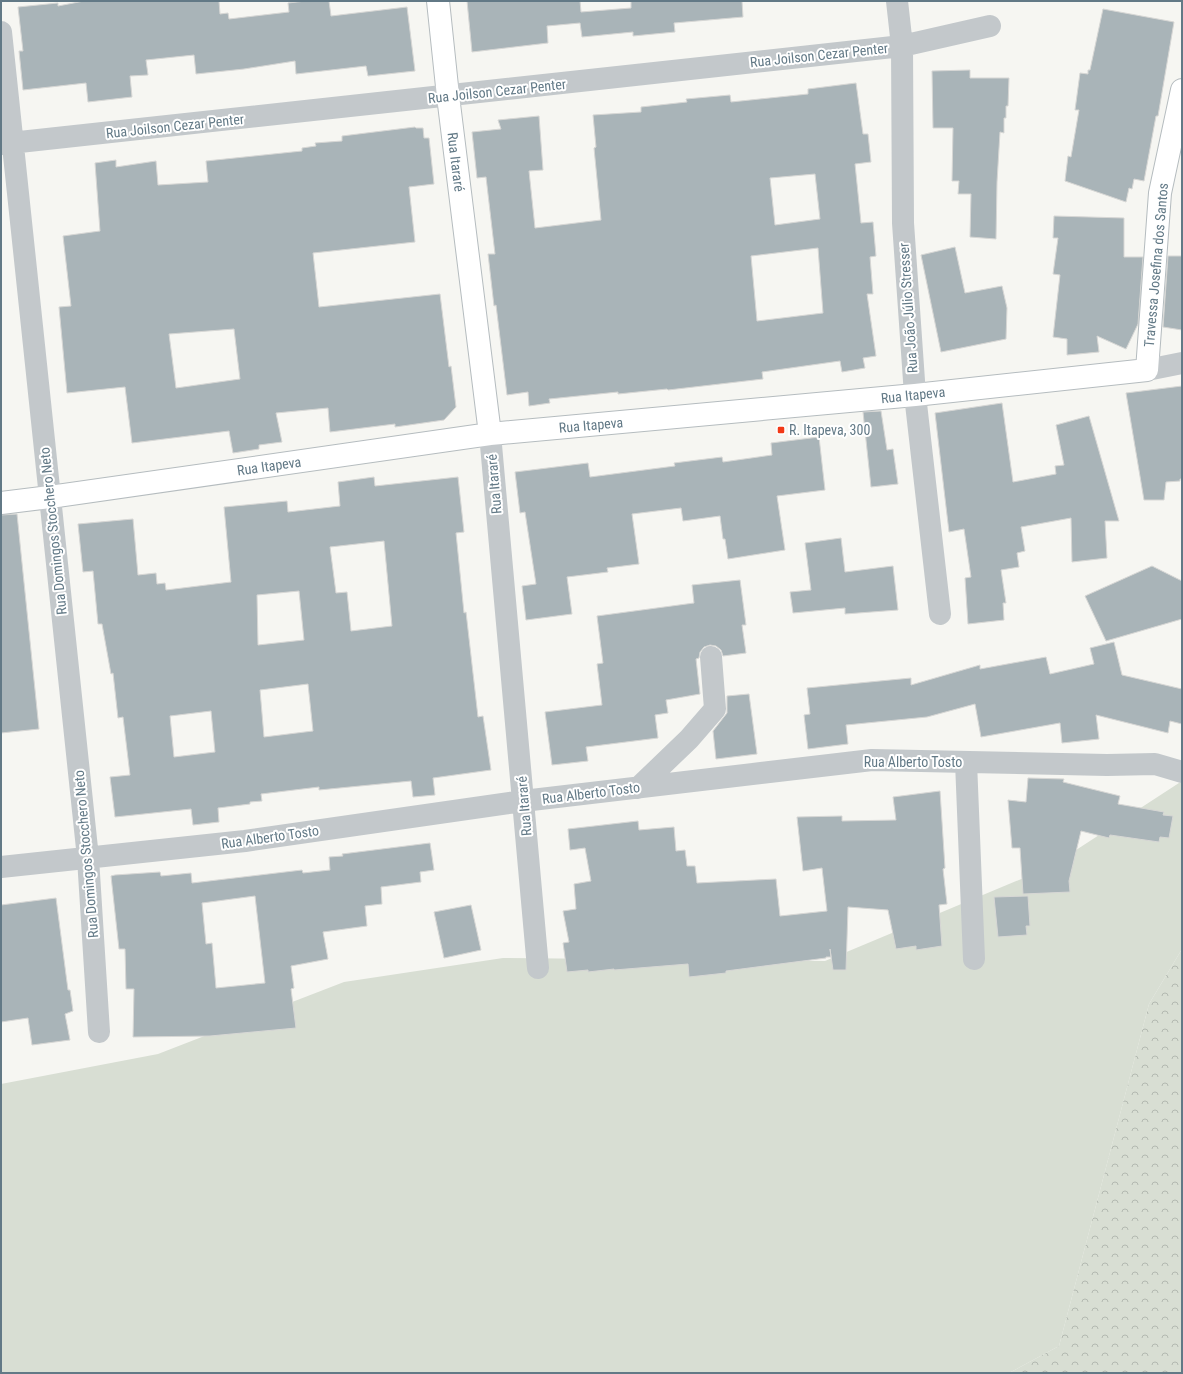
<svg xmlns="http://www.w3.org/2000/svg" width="1183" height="1374" font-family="'Roboto Condensed',sans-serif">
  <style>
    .green { fill: #d8ded3 }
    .forest { fill: url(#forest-crowns) }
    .building { fill: #a9b4b8; stroke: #d7d7d5; fill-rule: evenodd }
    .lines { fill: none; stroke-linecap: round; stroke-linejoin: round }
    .secondary-casing { stroke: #b5bcbf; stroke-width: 24 }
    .street { stroke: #c3c8cb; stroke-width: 22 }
    .secondary { stroke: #fff; stroke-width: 22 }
    .poi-dot { fill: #f23917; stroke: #fff; stroke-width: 1.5 }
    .labels { text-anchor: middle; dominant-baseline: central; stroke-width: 4; stroke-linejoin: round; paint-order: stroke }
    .street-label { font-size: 14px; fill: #627986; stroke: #fff }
    .poi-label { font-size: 14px; fill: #627986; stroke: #fff; text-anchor: start }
  </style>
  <defs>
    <pattern id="forest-crowns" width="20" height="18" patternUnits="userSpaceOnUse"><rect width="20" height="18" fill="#d8ded3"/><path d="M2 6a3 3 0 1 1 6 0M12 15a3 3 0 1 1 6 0" fill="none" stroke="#b3b9b1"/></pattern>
  </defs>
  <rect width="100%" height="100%" fill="#f6f6f2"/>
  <path class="green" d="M1182,781v168l-33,55 -90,342 -50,27h-1008v-289l157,-30 186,-72 159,-24 322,3 225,-94z"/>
  <path class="forest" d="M1182,949v424h-173l50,-27 90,-342z"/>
  <path class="building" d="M84,1h135l1,13 8,-1 1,6 60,-7 -1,-9 18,-2h23l2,15 76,-9 8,64 -47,5 -2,-10 -70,8 -1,-13 -51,8 -48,5 -2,-19 -48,5 2,15 -18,1 2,21 -44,5 -2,-19 -63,7 -4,-39h4l-5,-44 40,-4v3z
    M467,1h113l1,11 50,-4v-7h111l1,16 -69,6 1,9 -42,4v-4l-51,5 -2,-14 -33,3 1,17 -76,9z
    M1103,9l71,13 -16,94h-2l-12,65 -10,-2 -2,10 -3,-1 -3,14 -61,-21 3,-25 3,1 8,-47h-4l5,-37 8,1v-4h2z
    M970,70v8h39l-1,28h-2v12h-2v15l-4,-1 -3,50 -1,57 -26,-2 1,-43h-13l1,-13h-7l1,-53h-20l-1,-57z
    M856,83l7,51h5l3,28 -16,2 6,59 12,-1 3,34 -6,1 3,37h-6l9,62 -13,2 2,10 -23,4 -2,-11 -78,11 1,7 -95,11 -1,-1 -49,5v-2l-69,7 1,4 -21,3 -1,-14 -21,3 -11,-90 -2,1 -6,-52h7l-9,-77 -9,1 -5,-46 29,-3 -3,-9 41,-4 4,54 -14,1 6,57 66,-8 -7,-72 2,-1 -3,-32 48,-3v-5l46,-5 -1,-3 44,-4 1,7 77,-8v-5zM815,174l5,45 -45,6 -5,-47zM818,248l5,65 -66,8 -6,-65z
    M415,127l1,1h7l1,10h5l5,46 -25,3 6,55 -102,11 6,54 121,-13 9,73 2,-1 5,41 -12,13 -49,7v-3l-65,8 -2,-24 -52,5 6,29 -23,3v4l-26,4 -4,-22 -97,12 -7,-56 -58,6 -8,-86 12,-1 -8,-70 37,-5 -5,-68 21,-3v7l40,-6 2,24 50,-3 -2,-21 96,-10v-3l14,-2 -1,-3 27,-2v-5zM234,329l6,50 -64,9 -7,-54z
    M1054,216l70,2v39h19l-5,67 -12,25 -29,-13 2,16 -32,3v-16l-14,-2 7,-62 -7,-1 5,-36h-5z
    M955,247l10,46 37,-7 5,22 -1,31 -65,13 -20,-97z
    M1168,256h14v74l-19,-3z
    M1182,386v93h-2v2l-14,1 -2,18h-20l-18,-107z
    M1002,403l11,79 43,-8 -1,-8 9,-1 -8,-40 33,-9 30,105h-14l2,37 -35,4 -1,-44 -50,9 4,24 -8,2 2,14 -18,3 5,33h-3l1,17 -36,4 -3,-46 6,-1 -7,-48 -15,3 -14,-119z
    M881,411l6,39 6,-1 5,35 -27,3 -8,-75z
    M819,437l6,53 -48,6 8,54 -57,9 -3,-20h-2l-3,-23 -37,5 -2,-13 -49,6 7,50 -32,4 1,4 -41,5 5,37 -46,6 -4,-34 14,-2 -11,-72 -5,1 -5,-41 73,-9 2,14 85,-11 -1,-3 48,-6 1,5 49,-7 -1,-12z
    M374,477l1,9 83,-9 6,55 -8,1 8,80 2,-1 12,105 5,-1 8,54 -58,8 2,17 -22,2 -2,-16 -92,9v-3l-58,7 1,7 -12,1v2l-32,4 1,14 -26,3 -2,-16 -76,8 -5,-40 20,-2 -7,-58 -5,1 -5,-45 -2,1 -9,-50h-4l-5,-53 -10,1 -5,-48 55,-5 5,56 18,-2 1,11 8,-1 1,7 65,-8 -7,-75 63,-6 1,11 52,-6 -2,-24zM384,541l8,85 -41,5 -4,-39 -11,1 -6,-46zM299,591l5,49 -46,5 -1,-50zM308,684l5,47 -49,6 -4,-47zM211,711l4,41 -41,5 -4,-41z
    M17,514l22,215 -38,4v-218z
    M841,538l4,34 48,-6 5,44 -53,4v-6l-52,5 -3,-21 21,-2 -6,-47z
    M1152,566l30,15v38l-76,22 -21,-45z
    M740,580l6,45h-4l4,28 -23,3 -2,-6 -5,-4 -6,-1 -6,2 -4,5 -1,6 -3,1 4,35 -34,6 2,13 -13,2 3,23 -72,9 2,14 -36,4 -7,-53 57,-7 -5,-41 6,-1 -6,-47 97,-13 -2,-18z
    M1114,642l8,33 60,14v35l-12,-3 -2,12 -72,-18 3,24 -37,4 -2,-20 -79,14 -6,-33 -48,13 -81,8 2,19 -40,5 -4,-34 6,-1 -3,-26 104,-10v7l69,-20v4l66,-12 4,17 44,-10 -4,-16z
    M749,694l8,60 -41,5 -3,-28 14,-18v-17z
    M1028,778l36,1 -1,3 57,14 -2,8 46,8 -1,3 10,1 -4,22 -9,-1 -1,5 -49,-7 -1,3 -28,-7 -12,50 1,11 -47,2 -3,-46h-8l-4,-48 18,2z
    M940,791l5,77 -2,1 4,35 -8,1 3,41 -26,4v-4l-20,3 -8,-39 -40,-3 -2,63h-13l-3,-21 1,8h-5v1l-100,13v2l-37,4 -1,-13 -74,6v-1l-26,3v-2l-21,2 -4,-29 6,-1 -6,-31 13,-2 -2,-25 17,-3 -6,-33 -15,2 -2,-21 70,-8 1,9 35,-3 2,24 9,-1 2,16h8l2,17 79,-4 4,37 47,-5 -5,-43 -19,3 -6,-54 45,-1v5l54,-1 -3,-23z
    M430,843l4,27 -14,2 1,10 -40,5 1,17 -17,2 2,20 -44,6 5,27 -37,7 3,22 -3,1 5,39 -86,8 -77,1 1,-48h-8l-1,-40h-6l-8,-73 4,-1 45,-3 1,4 30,-3 1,10 110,-13 1,3 27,-3 -1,-13 14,-1 -1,-2zM255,896l10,87 -49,5 -4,-45 -6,1 -4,-41z
    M1028,896l2,30h-4l1,9 -29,2 -4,-40z
    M56,898l12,92h2l3,21 -8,3 5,26 -38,5 -4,-27 -27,4v-117z
    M471,905l10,45 -37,8 -10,-46z"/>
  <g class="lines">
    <g class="secondary-casing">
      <path id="secondary" d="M438,1l10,95 42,338
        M1,503l49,-6 440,-63 425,-39 232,-25 13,-177 22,-103"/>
    </g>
    <path class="street" d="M897,1l5,45 1,177 12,172 25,219
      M1,32l87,826 11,174
      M1,144l901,-98 88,-20
      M1147,370l35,-7
      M490,434l48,534
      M966,762l8,197
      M638,788l51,-49 26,-30 -4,-52
      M1,867l244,-26 278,-40 349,-41 235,5 48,-1 27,8"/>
    <use href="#secondary" class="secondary"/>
  </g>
  <rect class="poi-dot" x="777" y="426" width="8" height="8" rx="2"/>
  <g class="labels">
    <g class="street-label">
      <text transform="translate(819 55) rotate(-6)">Rua Joilson Cezar Penter</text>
      <text transform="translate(497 91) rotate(-6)">Rua Joilson Cezar Penter</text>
      <text transform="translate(175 126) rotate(-6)">Rua Joilson Cezar Penter</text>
      <text transform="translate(456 162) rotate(83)">Rua Itararé</text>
      <text transform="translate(1156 265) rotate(-85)">Travessa Josefina dos Santos</text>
      <text transform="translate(908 308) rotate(-94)">Rua João Júlio Stresser</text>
      <text transform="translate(913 395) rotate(-6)">Rua Itapeva</text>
      <text transform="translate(591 425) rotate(-5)">Rua Itapeva</text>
      <text transform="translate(269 466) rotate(-8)">Rua Itapeva</text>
      <text transform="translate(494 484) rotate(-95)">Rua Itararé</text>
      <text transform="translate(53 531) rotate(-96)">Rua Domingos Stocchero Neto</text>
      <text x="913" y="762">Rua Alberto Tosto</text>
      <text transform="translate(591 793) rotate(-7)">Rua Alberto Tosto</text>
      <text transform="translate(524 806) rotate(-95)">Rua Itararé</text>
      <text transform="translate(270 837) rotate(-8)">Rua Alberto Tosto</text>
      <text transform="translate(86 854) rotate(-95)">Rua Domingos Stocchero Neto</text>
    </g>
    <g class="poi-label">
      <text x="789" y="430">R. Itapeva, 300</text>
    </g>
  </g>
  <rect width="1183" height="1374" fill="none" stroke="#627986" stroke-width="4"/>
</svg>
